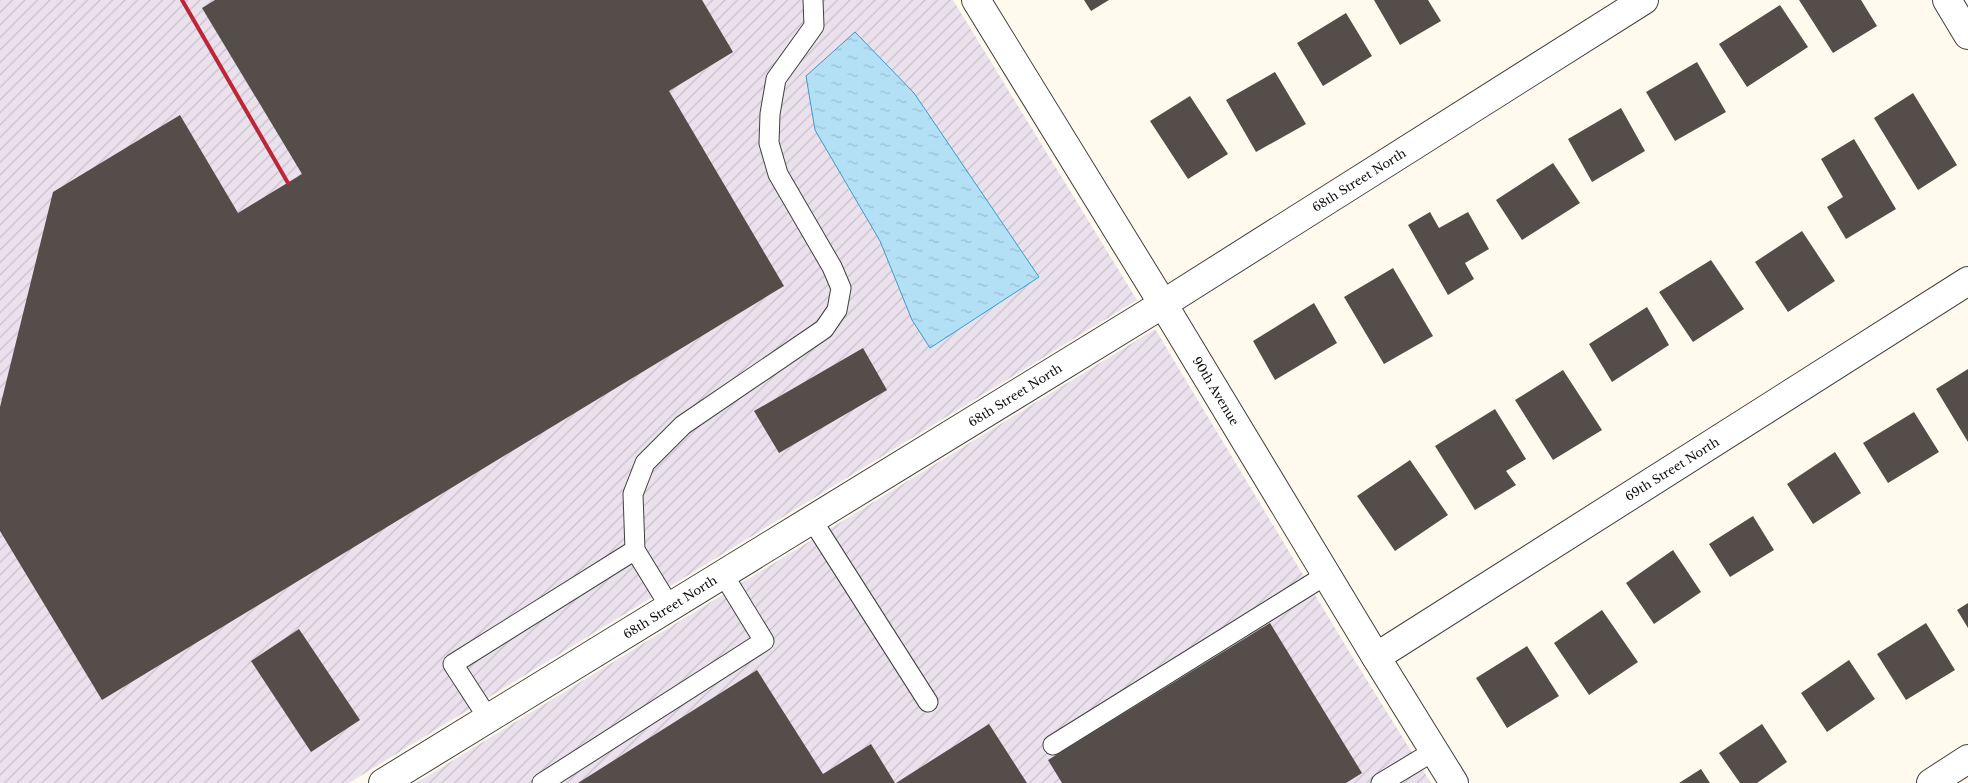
<svg xmlns="http://www.w3.org/2000/svg" width="1968" height="783" font-family="'Libre Baskerville',serif">
  <style>
    .industrial { fill: url(#industrial-furrows); fill-rule: evenodd }
    .water { fill: url(#water-ripples); stroke: #3b9acb }
    .building { fill: #554d49 }
    .lines { fill: none; stroke-linecap: round; stroke-linejoin: round }
    .service-casing { stroke: #404040; stroke-width: 21 }
    .minor-casing { stroke: #404040; stroke-width: 30 }
    .tertiary-casing { stroke: #404040; stroke-width: 30 }
    .service { stroke: #fff; stroke-width: 19 }
    .minor { stroke: #fff; stroke-width: 28 }
    .tertiary { stroke: #fff; stroke-width: 28 }
    .rail { stroke: #bb2737; stroke-width: 4 }
    .labels { text-anchor: middle; dominant-baseline: central; stroke-width: 5; stroke-linejoin: round; paint-order: stroke }
    .street-label { font-size: 12px; fill: #0d0d0d; stroke: #fff }
  </style>
  <defs>
    <pattern id="industrial-furrows" width="10" height="10" patternUnits="userSpaceOnUse" patternTransform="scale(1.25)"><rect width="10" height="10" fill="#eae1ec"/><path d="M-1 1l2-2M0 10L10 0M9 11l2-2" fill="none" stroke="#c8c0c9"/></pattern>
    <pattern id="water-ripples" width="26" height="14" patternUnits="userSpaceOnUse" patternTransform="scale(1.25)"><rect width="26" height="14" fill="#b3e0f5"/><path d="M2 4q2-2 4 0t4 0M15 11q2-2 4 0t4 0" fill="none" stroke="#99bfd1"/></pattern>
  </defs>
  <rect width="100%" height="100%" fill="#fffaed"/>
  <path class="industrial" d="M0,0h953l184,300 -788,483h-349zM815,130l224,147 -127,43 -32,-79z
    M1155,329l195,324 81,130h-1015z"/>
  <path class="water" d="M855,32l59,61 125,184 -109,71 -18,-28 -32,-79 -65,-111 -9,-54z"/>
  <path class="building" d="M215,0h487l31,52 -64,39 115,195 -682,414 -102,-169v-124l53,-215 127,-77 58,98 64,-39 -100,-166z
    M1084,0h25l-18,11z
    M1374,0h54l13,21 -41,24z
    M1799,0h62l16,26 -44,27z
    M1780,5l28,42 -61,40 -28,-43z
    M1346,13l26,43 -49,30 -26,-43z
    M1697,62l29,50 -51,29 -29,-49z
    M1275,72l31,52 -50,28 -30,-52z
    M1913,93l44,72 -39,25 -44,-72z
    M1190,96l38,58 -40,25 -38,-58z
    M1621,108l24,43 -53,31 -24,-43z
    M1854,139l42,70 -50,30 -19,-32 16,-10 -22,-38z
    M1553,163l27,40 -58,37 -26,-40z
    M1430,212l9,16 29,-16 21,37 -24,14 9,16 -26,16 -40,-70z
    M1802,231l33,50 -47,31 -33,-50z
    M1711,260l33,49 -51,33 -34,-50z
    M1393,268l40,68 -49,28 -40,-67z
    M1314,303l23,40 -62,37 -22,-39z
    M1647,307l22,38 -57,37 -23,-38z
    M863,348l24,42 -108,63 -25,-42z
    M1968,369v73l-32,-53z
    M1563,370l39,60 -49,30 -38,-60z
    M1495,409l31,50 -20,12 10,14 -41,25 -40,-64z
    M1914,412l25,40 -51,31 -25,-40z
    M1835,452l26,41 -48,31 -26,-40z
    M1410,460l38,55 -53,36 -38,-55z
    M1753,516l21,34 -44,27 -21,-33z
    M1673,550l28,42 -47,32 -28,-41z
    M1968,603v25l-11,-18z
    M1602,610l36,52 -49,33 -35,-52z
    M1270,623l92,150 -16,10h-284l-14,-23z
    M1926,623l29,47 -49,30 -29,-46z
    M299,629l61,91 -49,32 -60,-91z
    M1527,646l32,50 -52,32 -31,-50z
    M1849,660l26,39 -48,33 -26,-39z
    M757,670l66,104 48,-30 24,39h-317z
    M989,724l38,59h-131z
    M1762,724l25,38 -30,21h-17l-21,-30z
    M1701,769l9,14h-31z"/>
  <g class="lines">
    <g class="service-casing">
      <path id="service" d="M812,520l116,182
        M635,550l-2,-56 12,-31 38,-38 141,-96 13,-19 4,-22 -9,-21 -54,-93 -9,-31 1,-29 6,-35 38,-53 -1,-26
        M488,718l-35,-54 182,-114 35,57
        M1053,745l273,-170
        M542,783l222,-142 -41,-67
        M1381,783l53,-32"/>
    </g>
    <g class="minor-casing">
      <path id="minor" d="M1947,0l21,35
        M1376,657l592,-376
        M383,783l780,-479 481,-304
        M1931,783l37,-24"/>
    </g>
    <g class="tertiary-casing">
      <path id="tertiary" d="M976,0l187,304 213,353 78,126"/>
    </g>
    <use href="#service" class="service"/>
    <use href="#minor" class="minor"/>
    <use href="#tertiary" class="tertiary"/>
    <path class="rail" d="M182,0l106,183"/>
  </g>
  <g class="labels">
    <g class="street-label">
      <text transform="translate(1359 180) rotate(-32)">68th Street North</text>
      <text transform="translate(1216 391) rotate(59)">90th Avenue</text>
      <text transform="translate(1015 395) rotate(-32)">68th Street North</text>
      <text transform="translate(1672 469) rotate(-32)">69th Street North</text>
      <text transform="translate(670 607) rotate(-32)">68th Street North</text>
    </g>
  </g>
</svg>
